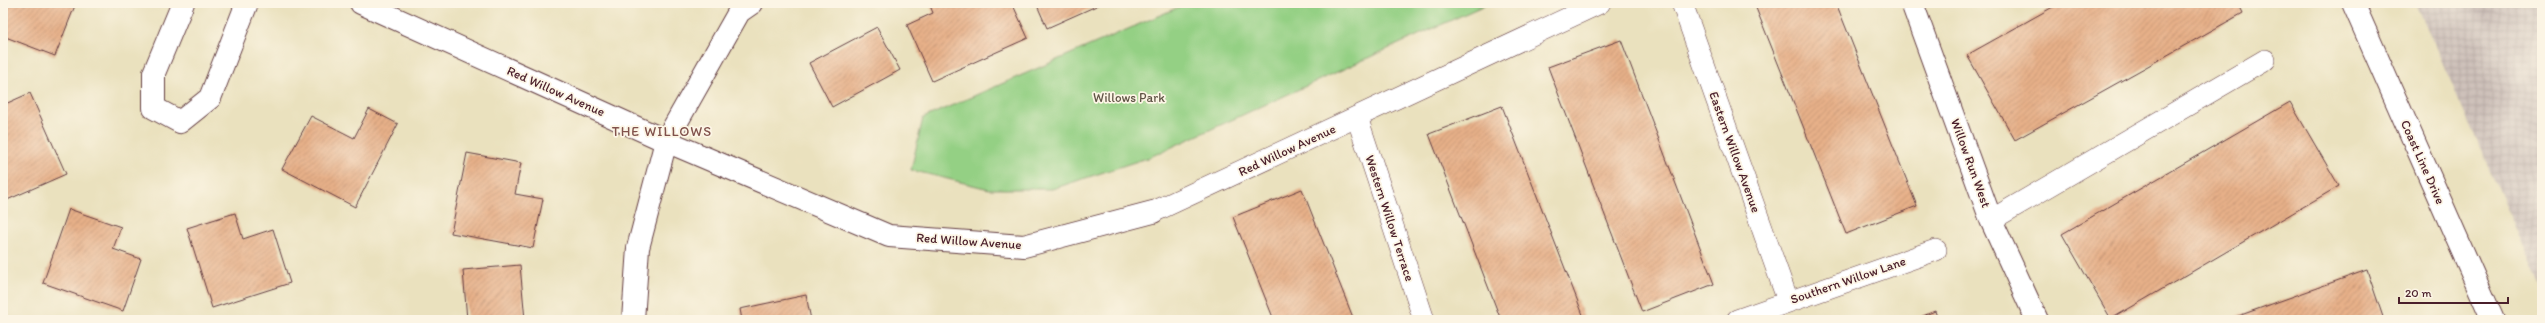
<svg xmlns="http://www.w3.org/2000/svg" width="2545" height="323" font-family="Itim,sans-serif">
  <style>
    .industrial { fill: url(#industrial-grid) }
    .green { fill: #94d084; stroke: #6f7858 }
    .building { fill: url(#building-hatch) }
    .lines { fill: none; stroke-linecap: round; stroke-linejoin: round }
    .service-casing { stroke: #623c41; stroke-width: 22 }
    .minor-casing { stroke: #623c41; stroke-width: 24 }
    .service { stroke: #fff; stroke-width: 21 }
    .minor { stroke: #fff; stroke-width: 22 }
    .labels { text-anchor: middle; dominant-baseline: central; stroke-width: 3.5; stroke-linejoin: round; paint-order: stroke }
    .street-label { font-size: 13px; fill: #4a1f2b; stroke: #fcf5e5 }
    .park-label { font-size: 13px; fill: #605446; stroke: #fcf5e5 }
    .neighbourhood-label { font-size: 14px; letter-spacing: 1px; fill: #81524c; stroke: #fcf5e5 }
  </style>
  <defs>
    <pattern id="industrial-grid" width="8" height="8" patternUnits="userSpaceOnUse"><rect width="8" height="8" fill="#cec1ba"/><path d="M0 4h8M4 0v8" fill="none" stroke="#b2a5a0"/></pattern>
    <pattern id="building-hatch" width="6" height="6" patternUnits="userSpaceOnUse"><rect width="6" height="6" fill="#e7b089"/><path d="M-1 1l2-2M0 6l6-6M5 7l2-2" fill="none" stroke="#bd8f70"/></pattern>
  </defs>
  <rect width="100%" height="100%" fill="#fcf5e5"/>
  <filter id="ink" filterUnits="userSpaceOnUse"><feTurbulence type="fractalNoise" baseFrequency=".025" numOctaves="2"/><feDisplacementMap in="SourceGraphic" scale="8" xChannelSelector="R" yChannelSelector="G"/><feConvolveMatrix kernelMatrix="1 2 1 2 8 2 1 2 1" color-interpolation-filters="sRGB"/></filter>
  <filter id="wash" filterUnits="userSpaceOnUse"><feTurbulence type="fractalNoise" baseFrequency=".012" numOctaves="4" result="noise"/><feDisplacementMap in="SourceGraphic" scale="16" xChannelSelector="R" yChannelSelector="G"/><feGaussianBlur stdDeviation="0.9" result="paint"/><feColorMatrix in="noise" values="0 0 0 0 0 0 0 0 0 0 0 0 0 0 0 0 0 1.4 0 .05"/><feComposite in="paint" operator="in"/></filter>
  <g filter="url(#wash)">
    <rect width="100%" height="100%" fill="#eae1be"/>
    <path class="industrial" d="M2416,3h126v285z"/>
    <path class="green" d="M1188,3h301l-339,154 -98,32h-63l-78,-19 12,-52z"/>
    <g id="blocks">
      <path class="building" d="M8,3h68l-21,53 -52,-20v-19z
        M929,3h83l16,35 -96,43 -25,-56 26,-12z
        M1036,3h67l-56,25z
        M1754,3h82l81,203 -71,28z
        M2060,3h178l5,10 -228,127 -48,-85z
        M877,27l23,43 -68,37 -23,-44z
        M1621,40l93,244 -72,28 -94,-245z
        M30,93l36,81 -59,26 -4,-8v-87z
        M2290,102l49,84 -228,133 -49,-85z
        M1502,106l83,214h-84l-72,-186z
        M369,109l29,15 -43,83 -73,-38 29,-53 43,22z
        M467,153l54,10 -6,31 28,5 -10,49 -82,-15z
        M1302,189l52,131h-80l-41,-103z
        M69,209l52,18 -8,22 28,10 -18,52 -80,-28z
        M235,213l8,26 30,-10 17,54 -78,25 -25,-80z
        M520,265l5,55h-58l-4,-50z
        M2367,270l17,50h-157z
        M806,295l5,25h-69l-2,-11z
        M1935,311l3,9h-25z"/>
    </g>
  </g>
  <g filter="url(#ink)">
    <use href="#blocks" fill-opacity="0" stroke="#623c41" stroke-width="1"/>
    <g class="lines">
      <g class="service-casing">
        <path id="service" d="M1682,3l106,298
          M1357,117l67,203
          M1153,212l447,-209
          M1991,220l274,-160
          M1737,320l199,-70"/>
      </g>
      <g class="minor-casing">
        <path id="minor" d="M183,3l-29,70v35l26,14 30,-24 37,-95
          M361,3l305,138 223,95 135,10 129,-34
          M1912,3l79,217 46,100
          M2353,3l140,317
          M633,320l5,-72 28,-107 73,-129 13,-9"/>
      </g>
      <use href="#service" class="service"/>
      <use href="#minor" class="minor"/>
    </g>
  </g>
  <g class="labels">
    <g class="street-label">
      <text transform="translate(556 91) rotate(24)">Red Willow Avenue</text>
      <text transform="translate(1287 150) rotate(-25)">Red Willow Avenue</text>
      <text transform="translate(1735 152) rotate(70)">Eastern Willow Avenue</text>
      <text transform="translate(2423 162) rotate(66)">Coast Line Drive</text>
      <text transform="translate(1971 163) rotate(70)">Willow Run West</text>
      <text transform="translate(1390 218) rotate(72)">Western Willow Terrace</text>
      <text transform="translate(969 241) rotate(4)">Red Willow Avenue</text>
      <text transform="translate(1848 280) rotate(-19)">Southern Willow Lane</text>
    </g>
    <g class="park-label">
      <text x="1129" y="97">Willows Park</text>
    </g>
    <g class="neighbourhood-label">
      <text x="662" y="131">THE WILLOWS</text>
    </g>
  </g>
  <rect width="2545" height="323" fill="none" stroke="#fcf5e5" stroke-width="16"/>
  <path d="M2399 297v6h109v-6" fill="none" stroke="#4a1f2b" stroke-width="2"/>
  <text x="2405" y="297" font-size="12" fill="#4a1f2b" stroke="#fcf5e5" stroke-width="3" paint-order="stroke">20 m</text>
</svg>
